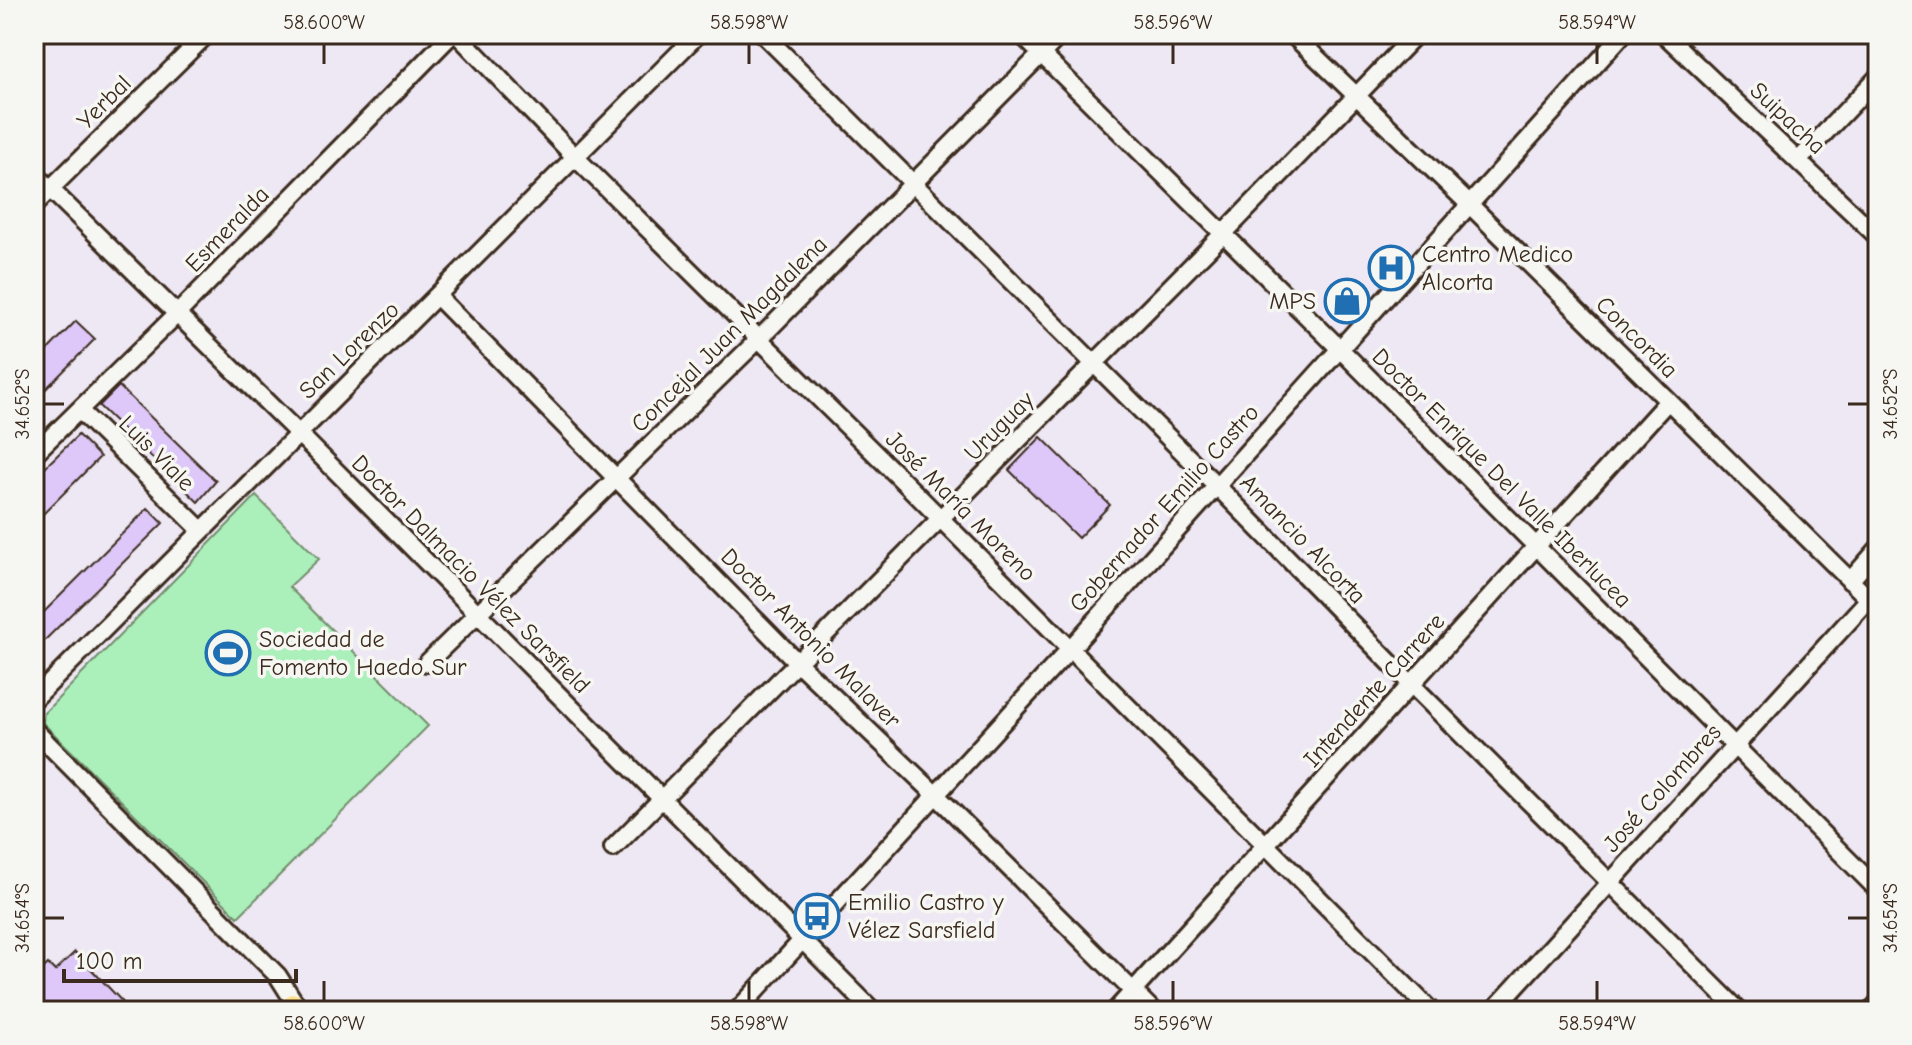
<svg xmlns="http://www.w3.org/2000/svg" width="1912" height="1045" font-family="'Comic Neue',sans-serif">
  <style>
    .green { fill: #abf0bb; stroke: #738d6c; stroke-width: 2 }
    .building { fill: #ddc8f9; stroke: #3b2a1e; stroke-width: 2 }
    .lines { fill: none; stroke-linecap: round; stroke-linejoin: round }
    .minor-casing { stroke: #3b2a1e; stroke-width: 22 }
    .major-casing { stroke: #3b2a1e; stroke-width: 26 }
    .minor { stroke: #f6f6f2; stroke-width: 16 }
    .major { stroke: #fedf80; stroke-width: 20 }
    .ticks { fill: none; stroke: #3b2a1e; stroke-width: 3 }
    .labels { text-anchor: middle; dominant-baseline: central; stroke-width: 7; stroke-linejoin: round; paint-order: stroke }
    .street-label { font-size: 24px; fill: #3b2a1e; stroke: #f6f6f2 }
    .poi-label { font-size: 24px; fill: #3b2a1e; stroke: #f6f6f2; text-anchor: start }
    .neatline { fill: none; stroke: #3b2a1e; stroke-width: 3 }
    .ticks-label { font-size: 20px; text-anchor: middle; fill: #3b2a1e }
  </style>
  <rect width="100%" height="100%" fill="#eee8f4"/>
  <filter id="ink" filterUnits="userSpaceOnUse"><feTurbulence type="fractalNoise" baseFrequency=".0125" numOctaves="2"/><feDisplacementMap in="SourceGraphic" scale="16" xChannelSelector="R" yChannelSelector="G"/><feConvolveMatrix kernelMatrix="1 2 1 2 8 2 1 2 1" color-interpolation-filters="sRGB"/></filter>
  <g filter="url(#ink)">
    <path class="green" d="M256,496l63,63 -30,28 139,139 -190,191 -195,-194 1,-10z"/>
    <path class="building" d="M76,321l19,18 -61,62v-37z
      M119,386l97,95 -18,21 -99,-96z
      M78,435l22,22 -66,66v-45z
      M1041,437l69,68 -32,33 -69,-68z
      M148,508l15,15 -122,121 -7,-8v-14z
      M75,952l56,59h-97v-34l14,-13 7,7z"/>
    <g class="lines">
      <g class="minor-casing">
        <path id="minor" d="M179,34l14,14
          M457,34l118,123 342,338 514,516
          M763,34l453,451 195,199 328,327
          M1021,34l318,314 539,542
          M1292,34l179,172 407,402
          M1664,34l214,203
          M1799,160l79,-83
          M34,173l264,260 575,578
          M34,205l173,-171
          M438,297l359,365 139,133 217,216
          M79,410l122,120
          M34,454l143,-140 275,-280
          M1850,581l28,-32
          M427,663l331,-323 303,-306
          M34,699l664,-665
          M34,730l244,246 22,35
          M613,848l610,-614 193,-200
          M737,1011l333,-362 553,-615
          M1115,1011l553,-610
          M1493,1011l376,-412
          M1871,1011l7,-8"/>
      </g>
      <g class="major-casing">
        <path id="major" d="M287,1011l7,-7"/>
      </g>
      <use href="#minor" class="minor"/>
      <use href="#major" class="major"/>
    </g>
  </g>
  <path class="ticks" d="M324,44v20M749,44v20M1173,44v20M1597,44v20M44,404h20M1848,404h20M44,918h20M1848,918h20M324,981v20M749,981v20M1173,981v20M1597,981v20"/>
  <defs>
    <g id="hospital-ring" transform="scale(2.3)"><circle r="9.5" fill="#f6f6f2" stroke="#1f6fb2" stroke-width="1.5"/><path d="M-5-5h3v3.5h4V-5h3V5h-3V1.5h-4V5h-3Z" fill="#1f6fb2"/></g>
    <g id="shop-ring" transform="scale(2.3)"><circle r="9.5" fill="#f6f6f2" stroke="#1f6fb2" stroke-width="1.5"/><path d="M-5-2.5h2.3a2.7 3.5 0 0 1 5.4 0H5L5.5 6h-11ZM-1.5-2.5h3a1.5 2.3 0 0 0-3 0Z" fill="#1f6fb2"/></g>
    <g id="stadium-ring" transform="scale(2.3)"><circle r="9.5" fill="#f6f6f2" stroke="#1f6fb2" stroke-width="1.5"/><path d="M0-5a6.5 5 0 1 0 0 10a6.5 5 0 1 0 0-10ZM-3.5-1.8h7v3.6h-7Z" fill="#1f6fb2"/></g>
    <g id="bus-ring" transform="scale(2.3)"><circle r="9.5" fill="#f6f6f2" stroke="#1f6fb2" stroke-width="1.5"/><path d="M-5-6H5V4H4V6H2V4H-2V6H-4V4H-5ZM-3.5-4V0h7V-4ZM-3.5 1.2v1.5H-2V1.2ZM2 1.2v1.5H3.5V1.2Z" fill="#1f6fb2"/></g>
  </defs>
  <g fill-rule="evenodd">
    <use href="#hospital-ring" x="1391" y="268"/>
    <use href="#shop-ring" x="1347" y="301"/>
    <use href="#stadium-ring" x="228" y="653"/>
    <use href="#bus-ring" x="817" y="916"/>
  </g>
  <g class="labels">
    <g class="street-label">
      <text transform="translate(104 102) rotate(-45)">Yerbal</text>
      <text transform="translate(1788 118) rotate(43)">Suipacha</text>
      <text transform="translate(227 229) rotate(-46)">Esmeralda</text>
      <text transform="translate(729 334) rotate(-45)">Concejal Juan Magdalena</text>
      <text transform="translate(1637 337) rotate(45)">Concordia</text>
      <text transform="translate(349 350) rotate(-44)">San Lorenzo</text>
      <text transform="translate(999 426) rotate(-45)">Uruguay</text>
      <text transform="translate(157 453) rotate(45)">Luis Viale</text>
      <text transform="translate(1502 478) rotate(45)">Doctor Enrique Del Valle Iberlucea</text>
      <text transform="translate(961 506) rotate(45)">José María Moreno</text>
      <text transform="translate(1164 508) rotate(-48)">Gobernador Emilio Castro</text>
      <text transform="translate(1303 539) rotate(46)">Amancio Alcorta</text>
      <text transform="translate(471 574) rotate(45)">Doctor Dalmacio Vélez Sarsfield</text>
      <text transform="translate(811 638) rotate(45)">Doctor Antonio Malaver</text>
      <text transform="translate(1374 690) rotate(-48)">Intendente Carrere</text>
      <text transform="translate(1662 788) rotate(-48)">José Colombres</text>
    </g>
    <g class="poi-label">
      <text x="1422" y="254">Centro Medico<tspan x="1422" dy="28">Alcorta</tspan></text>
      <text x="1316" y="301" text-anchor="end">MPS</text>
      <text x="259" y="639">Sociedad de<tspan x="259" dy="28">Fomento Haedo Sur</tspan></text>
      <text x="848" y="902">Emilio Castro y<tspan x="848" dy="28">Vélez Sarsfield</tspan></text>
    </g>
  </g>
  <rect width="1912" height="1045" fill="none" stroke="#f6f6f2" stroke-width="88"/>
  <path d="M64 969v12h232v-12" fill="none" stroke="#3b2a1e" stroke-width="4"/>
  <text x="76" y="969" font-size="24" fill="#3b2a1e" stroke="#f6f6f2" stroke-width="6" paint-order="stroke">100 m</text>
  <rect x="44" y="44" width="1824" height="957" class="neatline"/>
  <g class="ticks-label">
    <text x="324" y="29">58.600°W</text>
    <text x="749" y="29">58.598°W</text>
    <text x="1173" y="29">58.596°W</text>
    <text x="1597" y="29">58.594°W</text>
    <text transform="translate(22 404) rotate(-90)" y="7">34.652°S</text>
    <text transform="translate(1890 404) rotate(-90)" y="7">34.652°S</text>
    <text transform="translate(22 918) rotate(-90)" y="7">34.654°S</text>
    <text transform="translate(1890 918) rotate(-90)" y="7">34.654°S</text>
    <text x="324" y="1030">58.600°W</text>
    <text x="749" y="1030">58.598°W</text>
    <text x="1173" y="1030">58.596°W</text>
    <text x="1597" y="1030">58.594°W</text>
  </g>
</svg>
